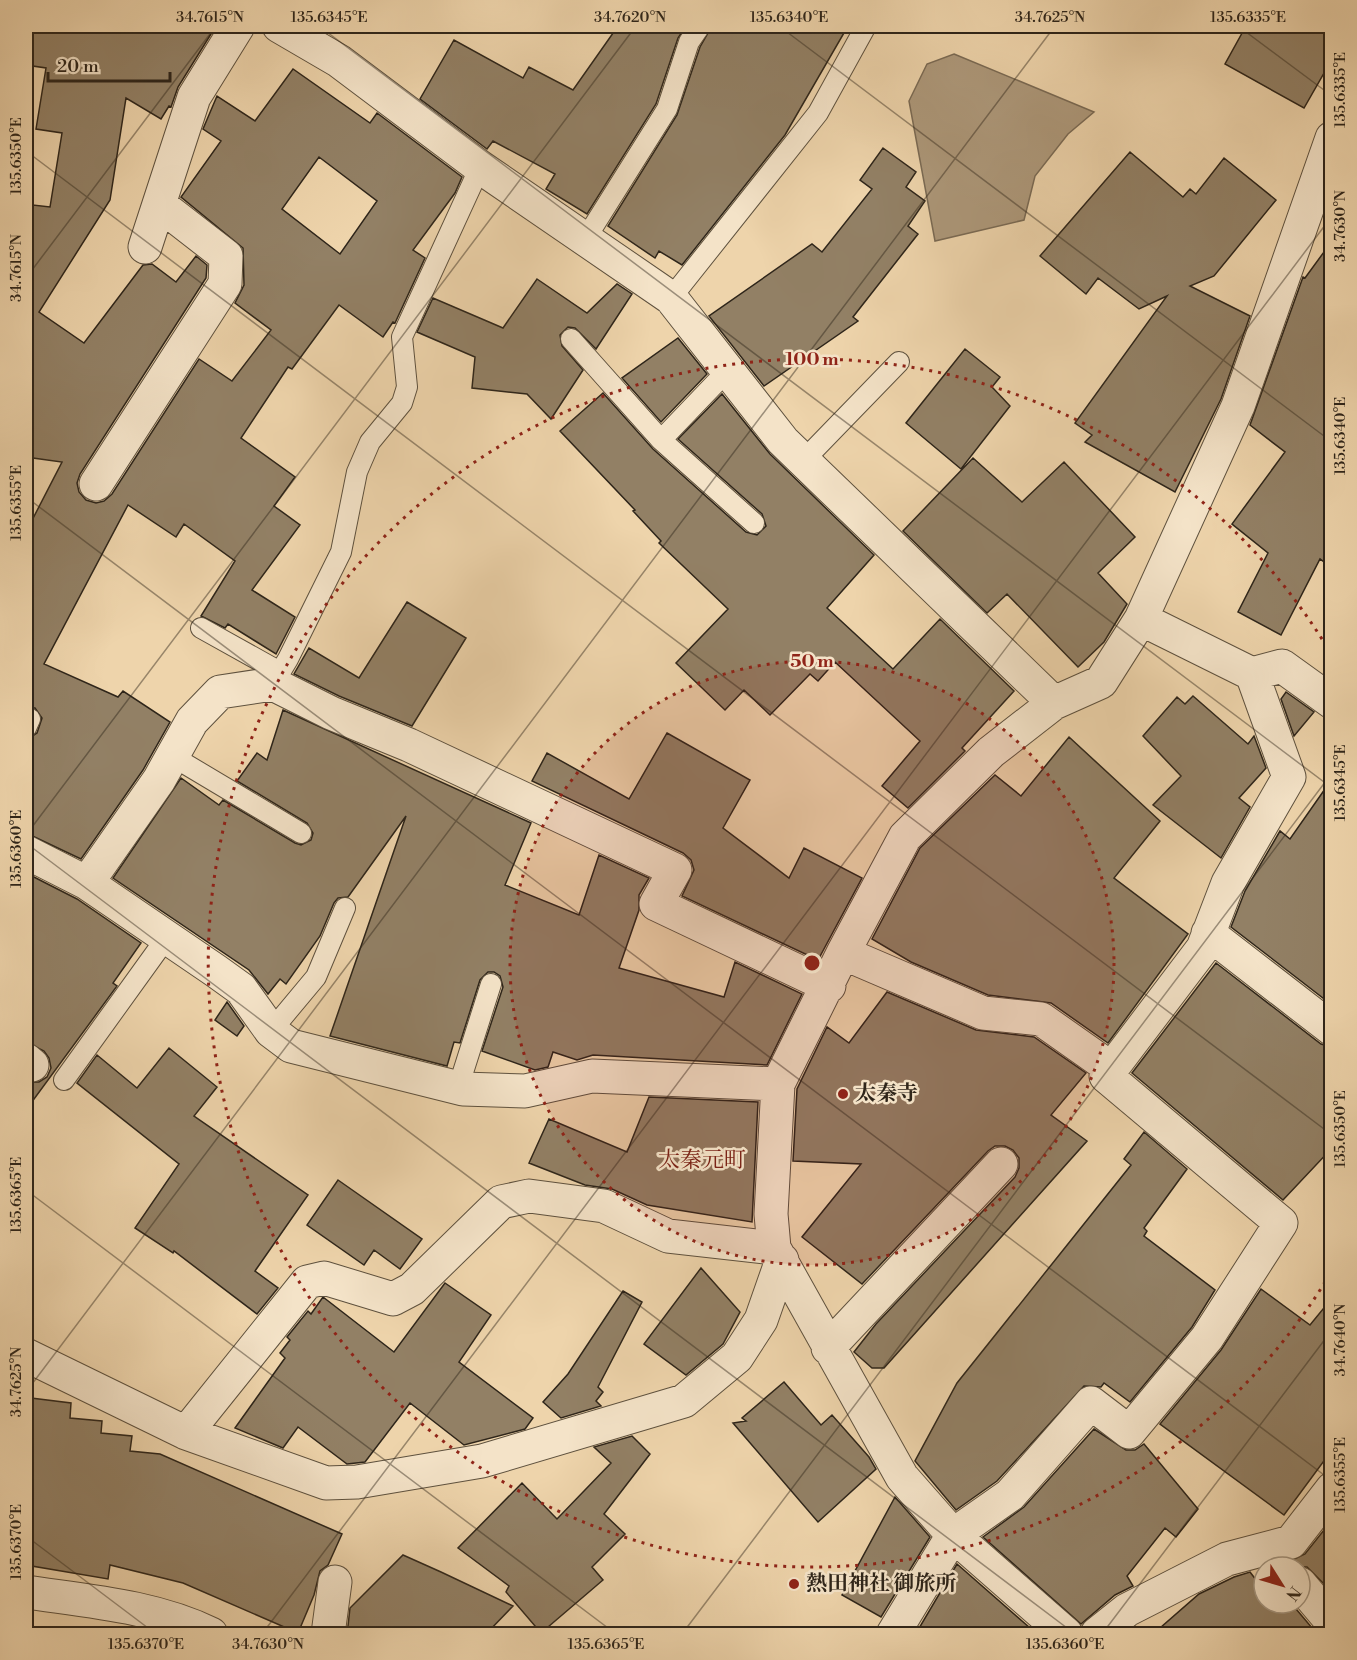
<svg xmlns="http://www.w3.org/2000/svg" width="1357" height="1660" font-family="'Libre Bodoni','Noto Serif JP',serif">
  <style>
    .water { fill: #ad987a; stroke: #7a6a54; stroke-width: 1.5 }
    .building { fill: #928065; stroke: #2e251a; stroke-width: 1.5; fill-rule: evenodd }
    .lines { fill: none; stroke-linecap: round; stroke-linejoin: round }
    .lane-casing { stroke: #5e513e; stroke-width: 22 }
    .street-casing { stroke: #5e513e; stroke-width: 35 }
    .lane { stroke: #f4e3c8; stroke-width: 20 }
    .street { stroke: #f4e3c8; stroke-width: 33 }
    .ticks { fill: none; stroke: #2e251a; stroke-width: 1.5; stroke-opacity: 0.45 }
    .ring { fill: none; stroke: #8f2418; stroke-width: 3; stroke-dasharray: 3 6 }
    .poi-dot { fill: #8f2418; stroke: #f4e3c8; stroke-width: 2 }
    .labels { text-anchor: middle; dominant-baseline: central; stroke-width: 5; stroke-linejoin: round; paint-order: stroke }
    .poi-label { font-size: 21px; font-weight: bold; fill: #2e251a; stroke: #f4e3c8; text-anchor: start }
    .neighbourhood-label { font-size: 22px; fill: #7a1f14; stroke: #f4e3c8 }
    .centre { fill: #8f2418; stroke: #f4e3c8; stroke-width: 3 }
    .ring-label { font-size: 18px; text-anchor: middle; font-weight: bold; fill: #8f2418; stroke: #f4e3c8; stroke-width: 5; stroke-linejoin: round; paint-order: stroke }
    .neatline { fill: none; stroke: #2e251a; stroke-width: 2 }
    .ticks-label { font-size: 15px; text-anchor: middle; fill: #2e251a }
  </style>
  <rect width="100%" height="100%" fill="#eed4ab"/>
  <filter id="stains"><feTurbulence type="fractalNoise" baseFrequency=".00333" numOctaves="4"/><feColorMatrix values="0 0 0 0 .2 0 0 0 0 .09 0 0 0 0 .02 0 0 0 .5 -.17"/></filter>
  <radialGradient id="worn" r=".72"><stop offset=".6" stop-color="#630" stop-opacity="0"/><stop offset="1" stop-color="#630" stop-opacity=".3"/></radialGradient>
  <path class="water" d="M954,54l140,58 -26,22 -33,42 -11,44 -89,21 -26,-140 18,-37z"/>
  <path class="building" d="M26,26h190l-38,61 -7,20 -2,-1 -8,13 -35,-21 -16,102 -71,112 45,31 59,-78 9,-1 24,18 20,-26 11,9 -1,13 -126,196 -3,9 2,9 7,8 10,3 8,-2 8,-7 87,-135 33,22 39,-51 -36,-27 9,-18 -1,-37 -62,-51 40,-56 -18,-12 14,-33 38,25 38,-52 77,54 7,-10 85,64 -7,16 -42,57 12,8 -30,65 -2,-1 -10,15 -44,-32 -47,64 -4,-2 -47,71 54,39 -21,29 26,19 -48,65 43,27 -19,37 -48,-30 -3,4 -24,-12 34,-55 -51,-37 -8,13 -48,-32 -84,159 74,33 5,-6 47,31 -27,48 -62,89 -55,-26v-93l11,-7 5,-15 -7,-10h-9v-176l36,-70 -36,-5v-202l7,-50 17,2 12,-74 -26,-4 10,-61 -20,-3zM319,157l58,44 -37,53 -58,-45z
    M618,26h68l-8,12 -22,66 -69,110 -41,-25 9,-15 -62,-33 -6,8 -67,-50 34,-59 69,38 6,-11 44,23z
    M712,26h136l-63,109 -103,130 -23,-14 -4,7 -47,-32 69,-111 23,-68z
    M1246,26h86v33l-28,49 -79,-44z
    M883,148l33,24 -10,15 19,14 -17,25 10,8 -65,83 5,4 -94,65 -55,-70 103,-72 10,8 50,-63 -12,-9z
    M1130,152l53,45 7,-8 6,5 28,-36 52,42 -62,76 -24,10 60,30 -29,83 -46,93 -90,-50 7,-7 -17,-12 92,-127 -28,13 -41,-31 -12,16 -46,-38z
    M1332,241v327l-12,-9 -39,76 -43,-23 30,-59 -36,-29 53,-72 -35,-27 53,-148 2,1z
    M537,279l50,34 30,-29 15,10 -36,55 -21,-21 -7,-1 -8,8 2,11 21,24 -32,49 -24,-25 -55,-6 3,-31 -58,-25 16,-34 70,30z
    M678,338l29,36 -46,48 -39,-44z
    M965,349l35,28 -8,10 18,19 -49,63 -55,-46z
    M603,393l50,56 93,83 11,3 9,-9 -4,-12 -84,-75 44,-45 48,60 104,101 -47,53 66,61 47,-50 74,72 -52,57 3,3 -57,57 -26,-22 38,-45 -85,-79 -17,19 -8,-7 -40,41 -26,-25 -19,20 -49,-47 52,-54 -69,-66 2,-2 -28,-30 2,-1 -75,-79z
    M973,458l49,44 42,-40 71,75 -37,36 29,31 -23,38 -26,25 -71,-73 -20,19 -84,-82z
    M407,602l59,36 -54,88 -73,-30 -45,-22 15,-26 50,30z
    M1286,692l28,20 -20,24 -13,-37z
    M1193,696l55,48 6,-8 12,32 -27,30 11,9 -29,51 -68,-53 28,-29 -38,-40 34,-39 8,7z
    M283,710l248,113 -26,62 74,30 20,-60 50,23 -10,17v15l-20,58 105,29 11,-35 67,32 -35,71 -174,-10 -16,5 -24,-8 -5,15 -13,3 -53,-19 21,-64 -3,-11 -6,-4h-6l-8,8 -20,63 -6,-1 -7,24 -117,-30 76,-220 -58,81 -10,1 -4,5 -14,33 -34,48 -6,-5 -12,15 -19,-24 -136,-92 68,-100 38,27 4,-5 72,43 6,2 10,-5 2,-7 -6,-10 -70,-42 20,-28 10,7z
    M667,733l83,47 -27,48 66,50 15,-30 58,30 -44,82 -136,-64 12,-26 -3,-10 -8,-7 -151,-72 15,-28 82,46z
    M1069,737l91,84 -46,57 74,56 -80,109 -57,-40 -63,-8 -77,-33 -39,-23 48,-91 75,-73 26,21z
    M1332,779v226l-101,-78 14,-36 35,-60 10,8z
    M26,873l51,26 64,44 -28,40 4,3 -91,124v-28h13l8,-5 4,-9 -2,-10 -5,-7 -18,-9z
    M1216,963l105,81 11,3v101l-49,52 -151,-127z
    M887,992l89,38 58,7 52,36 -35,42 36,26 -203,227h-12l-18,-16 22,-28 139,-147 4,-9v-10l-6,-8 -8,-4h-10l-7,5 -126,133 -60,-47 59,-73 -68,-3 4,-72 30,-62 22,16z
    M227,1002l17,24 -7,10 -22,-16z
    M169,1048l48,39 -23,29 114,79 -53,76 23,17 -21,26 -83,-63 -1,2 -38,-25 44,-64 -102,-81 20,-28 40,33z
    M649,1097l109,5 -6,120 -105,-17 -35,-16 -27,-4 -56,-22 20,-44 78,33z
    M1144,1132l43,37 -43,59 3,3 -3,5 71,54 -23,37 -62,75 -26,-19 -3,4 -17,-1 -87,95 -41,29 -41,-49 42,-78 174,-218 -7,-6z
    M338,1180l84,59 -22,30 -26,-19 -10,15 -57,-40z
    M701,1268l39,44 -17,32 -37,31 -42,-31z
    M445,1283l46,32 -32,47 74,56 -8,11 -61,16 -54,-42 -45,59 -18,2 -49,-37 -15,21 -48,-20 50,-70 -5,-5 10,-13 -3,-3 21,-26 3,3 12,-17 71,55z
    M1261,1289l49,36 22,-27v152l-48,65 -124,-91 61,-74z
    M623,1291l19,11 -44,85 5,5 -7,9 5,5 -40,12 -18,-16 25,-28z
    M784,1382l37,43 11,-10 37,42 7,12 -58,53 -85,-99 13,-2 -4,-3z
    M31,1398l40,5 -1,15 32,3 -1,12 31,3 -2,15 30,3 182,80 -14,31 -8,6 -6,24 -16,38 -115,-50 -73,-18 -2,14 -82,-14v-115z
    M1094,1429l32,21h9l9,-6 54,65 -22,28 -11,-9 -38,48 6,10 -18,9 -34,29 -98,-87 41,-30z
    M632,1436l18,18 -46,60 21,20 -33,33 11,13 -62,53 -35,-41 3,-6 -51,-38 64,-65 35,36 54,-56 -17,-16z
    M895,1497l35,40 -49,80 -39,-22z
    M1332,1520v72l-25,-25h-30l28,-13z
    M403,1555l38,17 72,34 -28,29h-138l3,-27z
    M957,1564l81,71h-123z
    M1250,1572l10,13 4,-4v22h27l27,32h-166l47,-41 35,-17z"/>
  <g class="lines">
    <g class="lane-casing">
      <path id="lane" d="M586,238l81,-129 22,-67 11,-16
        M671,298l147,-185 48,-87
        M571,339l90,101 93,83
        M661,440l67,-70
        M804,460l95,-98
        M201,628l79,44
        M273,684l15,-25 53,-107 16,-80 13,-30 32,-39 5,-16 -5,-50 78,-170
        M26,728l4,-9
        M172,756l129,77
        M271,1031l45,-54 29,-69
        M64,1080l103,-143
        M458,1088l33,-104"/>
    </g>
    <g class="street-casing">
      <path id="street" d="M279,26l60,35 141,106 191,131 112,143 271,262
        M145,247l49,-150 44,-71
        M96,484l129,-200 1,-28 -67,-52
        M1141,619l111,55 30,-8 50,36
        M26,852l61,31 129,88 25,18 30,42 20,15 172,43 62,2 67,-15 186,8
        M87,883l72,-103 33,-59 28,-29 53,-8 58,29 78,32 266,125 -19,34 173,82
        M1208,933l124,96
        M843,953l140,60 58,6 71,50
        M26,1060l6,5
        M828,1348l173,-184
        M26,1355l160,78 140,50 31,-1 125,-21 202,-60 53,-44 24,-37 21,-60
        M186,1433l121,-151 17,-4 69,21 19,-10 89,-87 28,-6 75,10 64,30 106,12
        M1300,1584l32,38
        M26,1592c61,9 128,14 185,42
        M328,1634l7,-52
        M893,1634l60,-99 57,-40 81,-92 38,29 78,-94 74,-115 -175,-147 97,-128 25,-65 61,-106 -37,-103
        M1066,1634l-113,-99 -51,-58 -128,-229 -3,-34 7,-130 65,-131 62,-116 86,-85 63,-49 47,-21 40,-63 97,-213 94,-268
        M1097,1634l30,-24 100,-51 64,-17 41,-53"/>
    </g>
    <use href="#lane" class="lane"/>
    <use href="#street" class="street"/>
  </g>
  <path class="ticks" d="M319,26l1013,762M779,26l553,416M1238,26l94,70M26,151l1306,984M26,278l190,-252M26,497l1306,984M26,835l610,-809M26,843l1049,791M26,1190l590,444M26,1392l1029,-1366M26,1536l130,98M262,1634l1070,-1418M682,1634l650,-861M1102,1634l230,-304"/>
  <circle cx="812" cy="963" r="302" fill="#8f2418" fill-opacity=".12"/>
  <g class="ring">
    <circle cx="812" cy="963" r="302"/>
    <path d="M1330 1274A604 604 0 1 1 1330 652"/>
  </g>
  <g class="poi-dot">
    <circle cx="843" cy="1094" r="6"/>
    <circle cx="794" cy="1584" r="6"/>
  </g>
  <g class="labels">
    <g class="poi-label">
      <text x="855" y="1094">太秦寺</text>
      <text x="806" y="1584">熱田神社 御旅所</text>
    </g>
    <g class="neighbourhood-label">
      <text x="702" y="1160">太秦元町</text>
    </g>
  </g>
  <circle cx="812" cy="963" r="9" class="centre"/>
  <g class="ring-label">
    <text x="812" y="365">100 m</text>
    <text x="812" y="667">50 m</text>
  </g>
  <rect width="1357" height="1660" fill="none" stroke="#eed4ab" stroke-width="66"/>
  <g transform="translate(1282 1585) rotate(127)"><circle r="28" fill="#f4e3c8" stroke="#a59782" stroke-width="1.5"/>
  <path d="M0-4.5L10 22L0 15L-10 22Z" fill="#8f2418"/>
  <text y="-9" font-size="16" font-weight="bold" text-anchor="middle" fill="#2e251a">N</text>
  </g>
  <path d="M48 72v9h122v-9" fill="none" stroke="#2e251a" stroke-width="3"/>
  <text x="57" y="72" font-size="18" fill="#2e251a" stroke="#f4e3c8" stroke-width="4.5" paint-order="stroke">20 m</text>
  <rect x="33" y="33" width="1291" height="1594" class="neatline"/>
  <g class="ticks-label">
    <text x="210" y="22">34.7615°N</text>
    <text x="329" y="22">135.6345°E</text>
    <text x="630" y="22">34.7620°N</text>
    <text x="789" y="22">135.6340°E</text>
    <text x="1050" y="22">34.7625°N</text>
    <text x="1248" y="22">135.6335°E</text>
    <text transform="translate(1340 90) rotate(-90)" y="5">135.6335°E</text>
    <text transform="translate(16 156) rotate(-90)" y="5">135.6350°E</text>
    <text transform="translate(1340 226) rotate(-90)" y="5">34.7630°N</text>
    <text transform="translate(16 268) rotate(-90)" y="5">34.7615°N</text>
    <text transform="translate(1340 436) rotate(-90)" y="5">135.6340°E</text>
    <text transform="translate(16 503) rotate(-90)" y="5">135.6355°E</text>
    <text transform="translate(1340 783) rotate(-90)" y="5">135.6345°E</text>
    <text transform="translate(16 849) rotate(-90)" y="5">135.6360°E</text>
    <text transform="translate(1340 1129) rotate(-90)" y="5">135.6350°E</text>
    <text transform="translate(16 1195) rotate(-90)" y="5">135.6365°E</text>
    <text transform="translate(1340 1340) rotate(-90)" y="5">34.7640°N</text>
    <text transform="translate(16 1382) rotate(-90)" y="5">34.7625°N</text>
    <text transform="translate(1340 1475) rotate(-90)" y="5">135.6355°E</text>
    <text transform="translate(16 1542) rotate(-90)" y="5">135.6370°E</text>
    <text x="146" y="1649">135.6370°E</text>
    <text x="268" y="1649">34.7630°N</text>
    <text x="606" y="1649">135.6365°E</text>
    <text x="1065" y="1649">135.6360°E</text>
  </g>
  <rect width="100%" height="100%" filter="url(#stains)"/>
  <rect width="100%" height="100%" fill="url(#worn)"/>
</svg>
